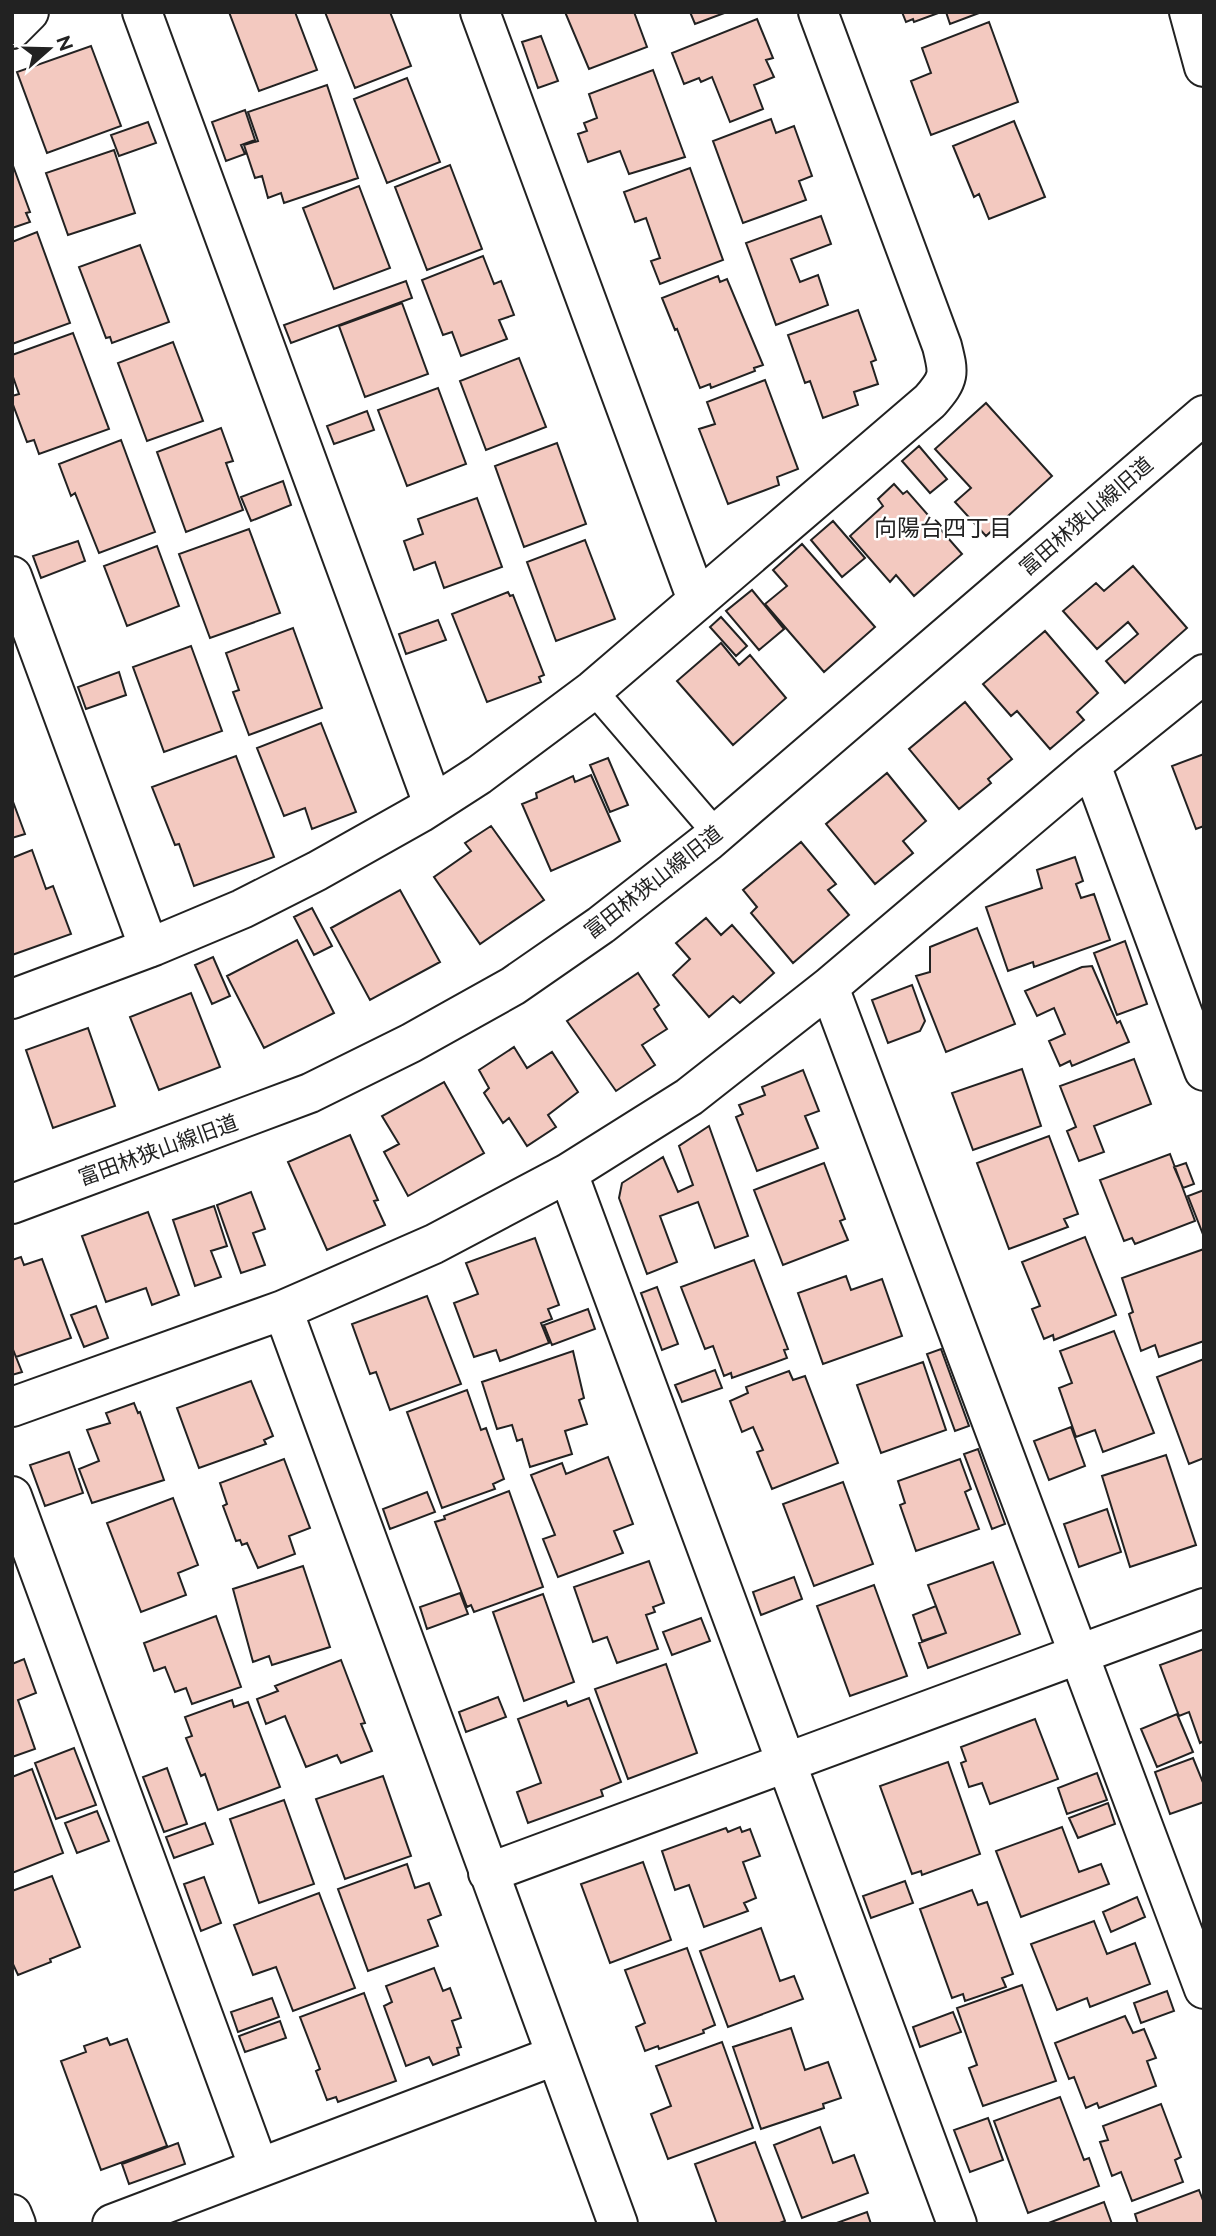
<svg xmlns="http://www.w3.org/2000/svg" width="1216" height="2236" font-family="Raleway,'Noto Sans JP',sans-serif">
  <style>
    .building { fill: #f3c9c0; stroke: #222; stroke-width: 2 }
    .lines { fill: none; stroke-linecap: round; stroke-linejoin: round }
    .service-casing { stroke: #222; stroke-width: 30 }
    .minor-casing { stroke: #222; stroke-width: 42 }
    .tertiary-casing { stroke: #222; stroke-width: 42 }
    .service { stroke: #fff; stroke-width: 26 }
    .minor { stroke: #fff; stroke-width: 38 }
    .tertiary { stroke: #fff; stroke-width: 38 }
    .labels { text-anchor: middle; dominant-baseline: central; stroke-width: 5; stroke-linejoin: round; paint-order: stroke }
    .street-label { font-size: 21px; fill: #222; stroke: #fff }
    .neighbourhood-label { font-size: 23px; fill: #222; stroke: #fff }
  </style>
  <rect width="100%" height="100%" fill="#fff"/>
  <path class="building" d="M229,12h66l22,58 -58,21z
    M325,12h65l21,54 -56,22z
    M565,12h69l13,35 -58,22z
    M690,12h37l-32,12z
    M902,12h39l-27,10 -1,-3 -7,3z
    M946,12h33v1l-29,11z
    M757,19l16,39 -7,2 8,17 -20,8 9,24 -33,13 -18,-45 -11,5 -2,-4 -15,6 -12,-31z
    M989,22l29,80 -87,33 -20,-54 20,-8 -9,-25z
    M541,36l17,45 -20,7 -16,-46z
    M91,46l30,80 -74,27 -30,-81z
    M653,70l32,87 -56,17 -9,-23 -32,11 -10,-28 9,-3 -3,-8 13,-5 -8,-24z
    M407,78l33,84 -53,21 -33,-84z
    M327,85l31,93 -74,25 -3,-10 -13,5 -6,-22 -7,2 -11,-33 14,-4 -10,-29z
    M245,110l10,30 -14,5 4,9 -19,7 -14,-39z
    M771,119l5,14 18,-7 18,50 -13,5 7,19 -63,23 -30,-82z
    M1014,121l31,76 -56,22 -10,-25 -5,3 -21,-51z
    M148,122l8,21 -37,13 -8,-21z
    M114,150l21,63 -67,22 -22,-62z
    M12,163l18,49 -4,1 4,9 -18,6z
    M450,165l32,84 -55,21 -32,-83z
    M690,168l33,92 -63,24 -9,-23 9,-3 -14,-40 -11,4 -11,-30z
    M359,186l31,82 -56,21 -31,-81z
    M821,216l10,28 -40,15 9,23 18,-7 10,30 -52,20 -30,-82z
    M37,232l33,91 -58,21v-102z
    M140,245l29,77 -57,21 -2,-6 -4,1 -27,-71z
    M483,256l11,28 7,-3 13,34 -15,5 8,19 -46,17 -9,-24 -9,3 -21,-55z
    M718,276l2,6 7,-3 36,86 -9,3 1,3 -44,17 -1,-4 -10,4 -23,-59 -2,1 -13,-32z
    M406,281l6,17 -121,45 -7,-18z
    M402,303l26,71 -63,23 -26,-71z
    M858,310l18,50 -5,2 7,22 -24,8 4,13 -35,13 -13,-37 -5,2 -17,-48z
    M73,333l36,96 -70,25 -5,-14 -7,2 -15,-40v-6l7,-2 -7,-20v-19z
    M173,342l30,79 -56,20 -29,-78z
    M519,358l27,69 -60,23 -26,-69z
    M765,380l33,89 -21,8 2,8 -51,19 -29,-75 16,-5 -8,-22z
    M438,388l28,76 -59,22 -29,-76z
    M986,403l66,73 -66,60 -31,-34 16,-14 -36,-39z
    M367,411l7,19 -40,14 -7,-18z
    M221,428l12,33 -7,2 17,47 -57,22 -29,-80z
    M121,440l34,92 -56,21 -24,-60 -4,3 -12,-32z
    M557,443l29,81 -62,23 -29,-81z
    M919,446l28,33 -17,14 -28,-32z
    M283,481l8,24 -40,16 -10,-24z
    M894,484l9,10 4,-3 55,63 -48,42 -18,-21 -6,7 -40,-46 33,-30 -5,-7z
    M477,498l25,69 -58,21 -9,-26 -21,8 -10,-29 19,-7 -5,-15z
    M833,521l32,37 -23,19 -31,-37z
    M249,529l31,84 -70,25 -31,-84z
    M585,540l30,79 -59,22 -29,-79z
    M78,541l7,20 -44,17 -8,-22z
    M802,544l73,83 -51,45 -59,-68 22,-18 -14,-16z
    M157,546l22,60 -52,20 -23,-60z
    M1133,566l54,62 -62,55 -19,-22 32,-27 -10,-12 -31,27 -34,-38 33,-28 8,8z
    M752,590l32,39 -25,21 -33,-39z
    M508,592l2,4 3,-1 31,80 -5,2 2,5 -54,20 -35,-88z
    M721,617l26,29 -11,10 -26,-29z
    M438,620l8,20 -40,14 -7,-20z
    M293,628l29,80 -73,27 -16,-43 6,-2 -13,-37z
    M1045,631l53,62 -21,19 7,8 -34,29 -33,-38 -6,5 -28,-32z
    M721,643l18,22 11,-10 36,43 -53,47 -56,-64z
    M191,646l31,85 -58,21 -31,-85z
    M119,672l7,23 -40,14 -8,-22z
    M965,702l47,57 -24,20 3,4 -32,26 -50,-60z
    M321,723l35,89 -44,17 -7,-21 -21,8 -27,-68z
    M1204,754v72l-8,3 -24,-63z
    M236,756l38,101 -80,29 -15,-42 -4,1 -23,-58z
    M608,758l20,47 -18,7 -20,-47z
    M887,773l39,48 -23,20 10,12 -38,31 -49,-60z
    M591,775l29,66 -69,30 -29,-67 15,-6 -1,-5 37,-17 2,6z
    M12,799l13,35 -13,4z
    M491,826l53,74 -64,44 -46,-67 37,-26 -6,-8z
    M801,842l35,42 -8,6 21,25 -56,48 -42,-50 6,-6 -14,-17z
    M32,850l14,39 7,-3 18,48 -59,21v-97z
    M1075,857l8,24 -7,3 5,14 13,-4 16,46 -76,27 -1,-5 -25,9 -22,-64 56,-19 -5,-18z
    M400,890l40,72 -70,38 -39,-72z
    M312,908l20,38 -18,9 -20,-38z
    M706,918l15,17 11,-10 42,48 -34,30 -7,-7 -24,21 -36,-42 17,-16 -14,-16z
    M977,928l38,96 -69,28 -30,-76 14,-4v-25z
    M297,940l37,73 -70,35 -37,-72z
    M1125,941l22,63 -30,11 -23,-62z
    M213,957l17,39 -18,8 -17,-39z
    M1092,966l25,57 3,-2 9,21 -57,24 -2,-5 -10,5 -11,-25 16,-7 -11,-26 -17,8 -12,-25 57,-24z
    M638,973l21,32 -5,4 13,20 -25,16 13,20 -39,26 -49,-70z
    M912,985l13,36 -5,10 -32,12 -16,-43z
    M191,993l29,74 -61,23 -29,-73z
    M88,1028l27,78 -62,22 -27,-78z
    M514,1047l13,21 25,-16 26,40 -30,23 8,12 -29,19 -18,-28 -6,5 -19,-30 5,-5 -10,-18z
    M1134,1059l17,45 -57,22 10,26 -25,9 -12,-30 9,-4 -16,-41z
    M1022,1069l19,57 -68,24 -21,-57z
    M803,1070l16,41 -14,5 13,32 -61,23 -21,-54 7,-3 -4,-9 26,-10 -3,-8z
    M444,1082l40,71 -76,43 -24,-44 15,-8 -17,-28z
    M709,1126l39,110 -33,12 -17,-46 -38,14 17,46 -30,12 -28,-76 3,-15 41,-26 15,35 15,-7 -14,-39z
    M350,1135l28,65 -4,1 11,24 -58,25 -39,-88z
    M1049,1136l29,78 -14,5 4,8 -59,22 -32,-86z
    M1170,1154l25,67 -60,23 -3,-6 -8,3 -24,-61z
    M824,1163l21,56 -5,2 8,19 -65,25 -29,-75z
    M1186,1163l8,21 -11,4 -9,-21z
    M1204,1190v47l-16,-41z
    M251,1192l14,37 -12,4 12,32 -24,8 -24,-68z
    M214,1206l13,40 -16,5 10,26 -26,9 -22,-66z
    M148,1212l31,83 -27,10 -6,-17 -40,14 -24,-66z
    M1085,1237l31,78 -62,25 -1,-5 -9,4 -12,-30 8,-3 -18,-44z
    M535,1238l24,67 -11,4 4,10 -11,4 8,20 -49,18 -4,-11 -22,7 -20,-54 24,-9 -12,-31z
    M1204,1249v92l-45,16 -4,-12 -14,6 -12,-37 4,-2 -11,-34z
    M21,1257l3,8 18,-6 29,79 -55,19 -4,-10v-87z
    M754,1260l34,89 -4,1 3,8 -55,20 -1,-5 -7,3 -11,-30 -8,3 -24,-62z
    M846,1276l5,14 31,-11 20,57 -79,28 -25,-71z
    M657,1287l21,57 -16,6 -21,-57z
    M427,1296l34,88 -71,26 -14,-38 -6,2 -18,-50z
    M96,1306l12,32 -24,9 -13,-32z
    M588,1309l7,20 -43,16 -8,-20z
    M1114,1331l40,102 -51,19 -8,-22 -19,7 -17,-49 13,-5 -12,-32z
    M12,1347l10,25 -10,3z
    M941,1349l28,77 -14,5 -28,-77z
    M573,1351l11,47 -5,2 8,24 -22,7 7,23 -42,13 -8,-28 -5,2 -5,-16 -15,4 -15,-47z
    M1204,1359v99l-15,6 -32,-87z
    M923,1362l23,68 -65,23 -24,-68z
    M715,1370l7,18 -40,14 -7,-17z
    M789,1371l4,9 12,-4 33,87 -66,26 -15,-37 6,-2 -10,-23 -11,5 -12,-31 18,-8 -2,-6z
    M251,1381l22,55 -9,4 2,4 -67,24 -22,-60z
    M467,1390l14,40 5,-2 18,51 -11,5 2,5 -53,19 -35,-96z
    M134,1403l4,10 2,-1 24,68 -72,23 -13,-34 20,-8 -12,-31 23,-7 -4,-10z
    M1071,1427l14,39 -36,14 -15,-39z
    M978,1449l27,75 -13,5 -28,-75z
    M69,1452l14,41 -38,13 -15,-41z
    M1166,1455l30,90 -66,22 -28,-91z
    M608,1457l25,67 -19,7 9,22 -65,24 -15,-38 12,-4 -24,-60 31,-12 4,11z
    M284,1459l26,69 -21,8 6,18 -37,14 -11,-25 -5,2 -2,-5 -4,1 -13,-35 4,-2 -7,-21z
    M960,1459l11,30 -6,3 14,37 -63,22 -16,-46 5,-2 -7,-22z
    M843,1482l30,82 -59,22 -31,-82z
    M509,1491l34,96 -69,25 -3,-7 -4,2 -32,-85 10,-3 -1,-3z
    M427,1492l8,20 -45,17 -7,-20z
    M173,1498l25,67 -20,8 8,22 -45,17 -34,-89z
    M1107,1509l14,43 -42,15 -15,-43z
    M649,1561l15,42 -11,4 2,5 -9,3 12,34 -41,14 -10,-26 -14,5 -19,-55z
    M993,1562l27,72 -92,34 -9,-25 27,-10 -18,-48z
    M303,1566l27,81 -58,18 -3,-9 -16,6 -20,-73z
    M794,1577l8,22 -41,16 -8,-23z
    M874,1585l33,91 -57,20 -33,-90z
    M460,1593l8,21 -41,15 -7,-22z
    M543,1594l31,88 -50,19 -31,-89z
    M936,1606l10,27 -24,8 -9,-26z
    M216,1616l25,71 -49,17 -6,-16 -11,4 -10,-25 -11,4 -10,-28z
    M701,1618l9,23 -38,14 -9,-23z
    M1204,1649v92l-4,2 -11,-31 -10,4 -19,-51z
    M24,1659l12,34 -18,7 17,49 -23,8v-93z
    M341,1660l24,63 -4,1 11,27 -31,12 -4,-8 -31,12 -21,-51 -19,8 -9,-25 21,-8 -3,-5z
    M666,1664l31,89 -69,26 -33,-90z
    M498,1697l8,20 -40,15 -7,-20z
    M589,1698l32,84 -20,8 2,6 -75,27 -11,-31 24,-9 -23,-64 48,-18 2,5z
    M232,1700l2,7 14,-5 32,85 -62,23 -13,-36 -4,2 -15,-38 6,-2 -7,-19z
    M1177,1714l16,38 -36,15 -16,-38z
    M1035,1719l23,60 -68,25 -8,-21 -13,4 -8,-24 5,-2 -5,-14z
    M74,1748l22,57 -40,14 -21,-56z
    M1193,1758l11,27v17l-34,12 -15,-42z
    M948,1762l32,92 -58,21 -1,-4 -9,3 -32,-88z
    M167,1768l20,56 -23,8 -21,-55z
    M32,1769l31,84 -51,20v-96z
    M1097,1773l10,27 -40,14 -9,-26z
    M383,1776l28,80 -66,23 -29,-80z
    M284,1800l30,84 -55,19 -29,-84z
    M1108,1803l7,21 -37,14 -9,-20z
    M97,1811l12,30 -32,12 -12,-30z
    M205,1823l8,21 -39,14 -8,-21z
    M740,1827l2,5 8,-3 10,27 -17,6 13,36 -12,5 4,8 -44,16 -15,-42 -14,5 -13,-39 64,-23 2,4z
    M1062,1827l17,45 22,-8 8,20 -88,33 -25,-66z
    M643,1862l28,78 -61,23 -29,-79z
    M407,1864l8,24 14,-5 12,32 -13,5 10,26 -70,25 -30,-82z
    M52,1876l28,71 -30,12 1,3 -33,13 -6,-13v-71z
    M204,1877l17,46 -20,8 -17,-47z
    M905,1881l8,22 -42,15 -8,-22z
    M972,1890l6,15 9,-3 26,72 -11,4 4,9 -41,14 -2,-7 -11,4 -32,-89z
    M319,1893l36,95 -62,23 -17,-44 -23,8 -19,-50z
    M1137,1897l8,20 -34,15 -8,-20z
    M1094,1921l13,33 28,-11 15,41 -60,23 -3,-9 -30,12 -26,-66z
    M761,1928l19,53 14,-5 9,23 -75,28 -28,-76z
    M687,1948l28,77 -12,5 1,3 -45,16 -1,-3 -13,5 -9,-24 9,-4 -20,-53z
    M434,1968l9,23 7,-3 11,30 -9,3 9,26 -4,1 2,7 -26,10 -4,-8 -23,9 -22,-60 8,-4 -6,-16z
    M1022,1985l34,96 -73,25 -14,-38 8,-3 -20,-57z
    M1167,1991l7,20 -33,12 -7,-20z
    M364,1993l32,88 -58,21 -2,-5 -9,3 -11,-29 4,-2 -20,-52z
    M272,1998l7,19 -41,15 -7,-20z
    M953,2012l8,20 -41,15 -7,-20z
    M1125,2016l8,17 11,-4 12,29 -9,3 9,25 -57,22 -2,-5 -11,5 -12,-31 -5,2 -14,-36z
    M280,2021l6,17 -41,14 -6,-16z
    M791,2028l14,42 23,-8 13,36 -18,6 1,4 -63,21 -28,-82z
    M107,2038l3,7 17,-6 40,107 -66,24 -40,-109 25,-9 -2,-6z
    M722,2042l31,86 -85,31 -17,-45 20,-8 -15,-40z
    M1060,2097l24,63 5,-2 10,28 -71,27 -34,-92z
    M1161,2104l20,53 -6,3 8,22 -51,19 -11,-29 -9,4 -12,-34 8,-2 -5,-14z
    M988,2118l15,42 -33,12 -16,-42z
    M820,2127l13,36 21,-8 14,38 -66,25 -28,-73z
    M755,2142l30,79 -8,3h-60l-22,-60z
    M178,2143l7,21 -56,20 -7,-20z
    M1199,2190l5,13v21h-66l-3,-10z
    M1104,2202l8,22h-66z
    M867,2212l4,12h-37z"/>
  <g class="lines">
    <g class="service-casing">
      <path id="service" d="M593,690l123,143"/>
    </g>
    <g class="minor-casing">
      <path id="minor" d="M142,12l291,792
        M480,12l217,588
        M12,29l17,-17
        M12,576l137,372
        M1091,765l113,306
        M829,987l375,1002
        M12,999l142,-53 88,-37 75,-38 103,-58 59,-38 114,-85 337,-289c20,-23 19,-27 12,-55l-124,-334
        M568,1173l389,1051
        M283,1310l335,914
        M12,1407l271,-97 151,-66 134,-71 121,-76 140,-110 262,-222 113,-91
        M12,1496l247,672
        M488,1873l716,-265
        M112,2224l442,-168"/>
    </g>
    <g class="tertiary-casing">
      <path id="tertiary" d="M1189,12l15,55
        M12,1204l298,-111 101,-50 102,-57 88,-61 106,-83 497,-427
        M12,2214l4,10"/>
    </g>
    <use href="#service" class="service"/>
    <use href="#minor" class="minor"/>
    <use href="#tertiary" class="tertiary"/>
  </g>
  <g class="labels">
    <g class="street-label">
      <text transform="translate(1086 516) rotate(-41)">富田林狭山線旧道</text>
      <text transform="translate(653 882) rotate(-38)">富田林狭山線旧道</text>
      <text transform="translate(158 1150) rotate(-20)">富田林狭山線旧道</text>
    </g>
    <g class="neighbourhood-label">
      <text x="943" y="527">向陽台四丁目</text>
    </g>
  </g>
  <rect width="1216" height="2236" fill="none" stroke="#222222" stroke-width="28"/>
  <g transform="translate(49 49) rotate(70)" stroke="#ffffff" stroke-width="5" paint-order="stroke">
  <path d="M0-5L12 26L0 18L-12 26Z" fill="#222222"/>
  <text y="-10" font-size="19" font-weight="bold" text-anchor="middle" fill="#222222">N</text>
  </g>
</svg>
